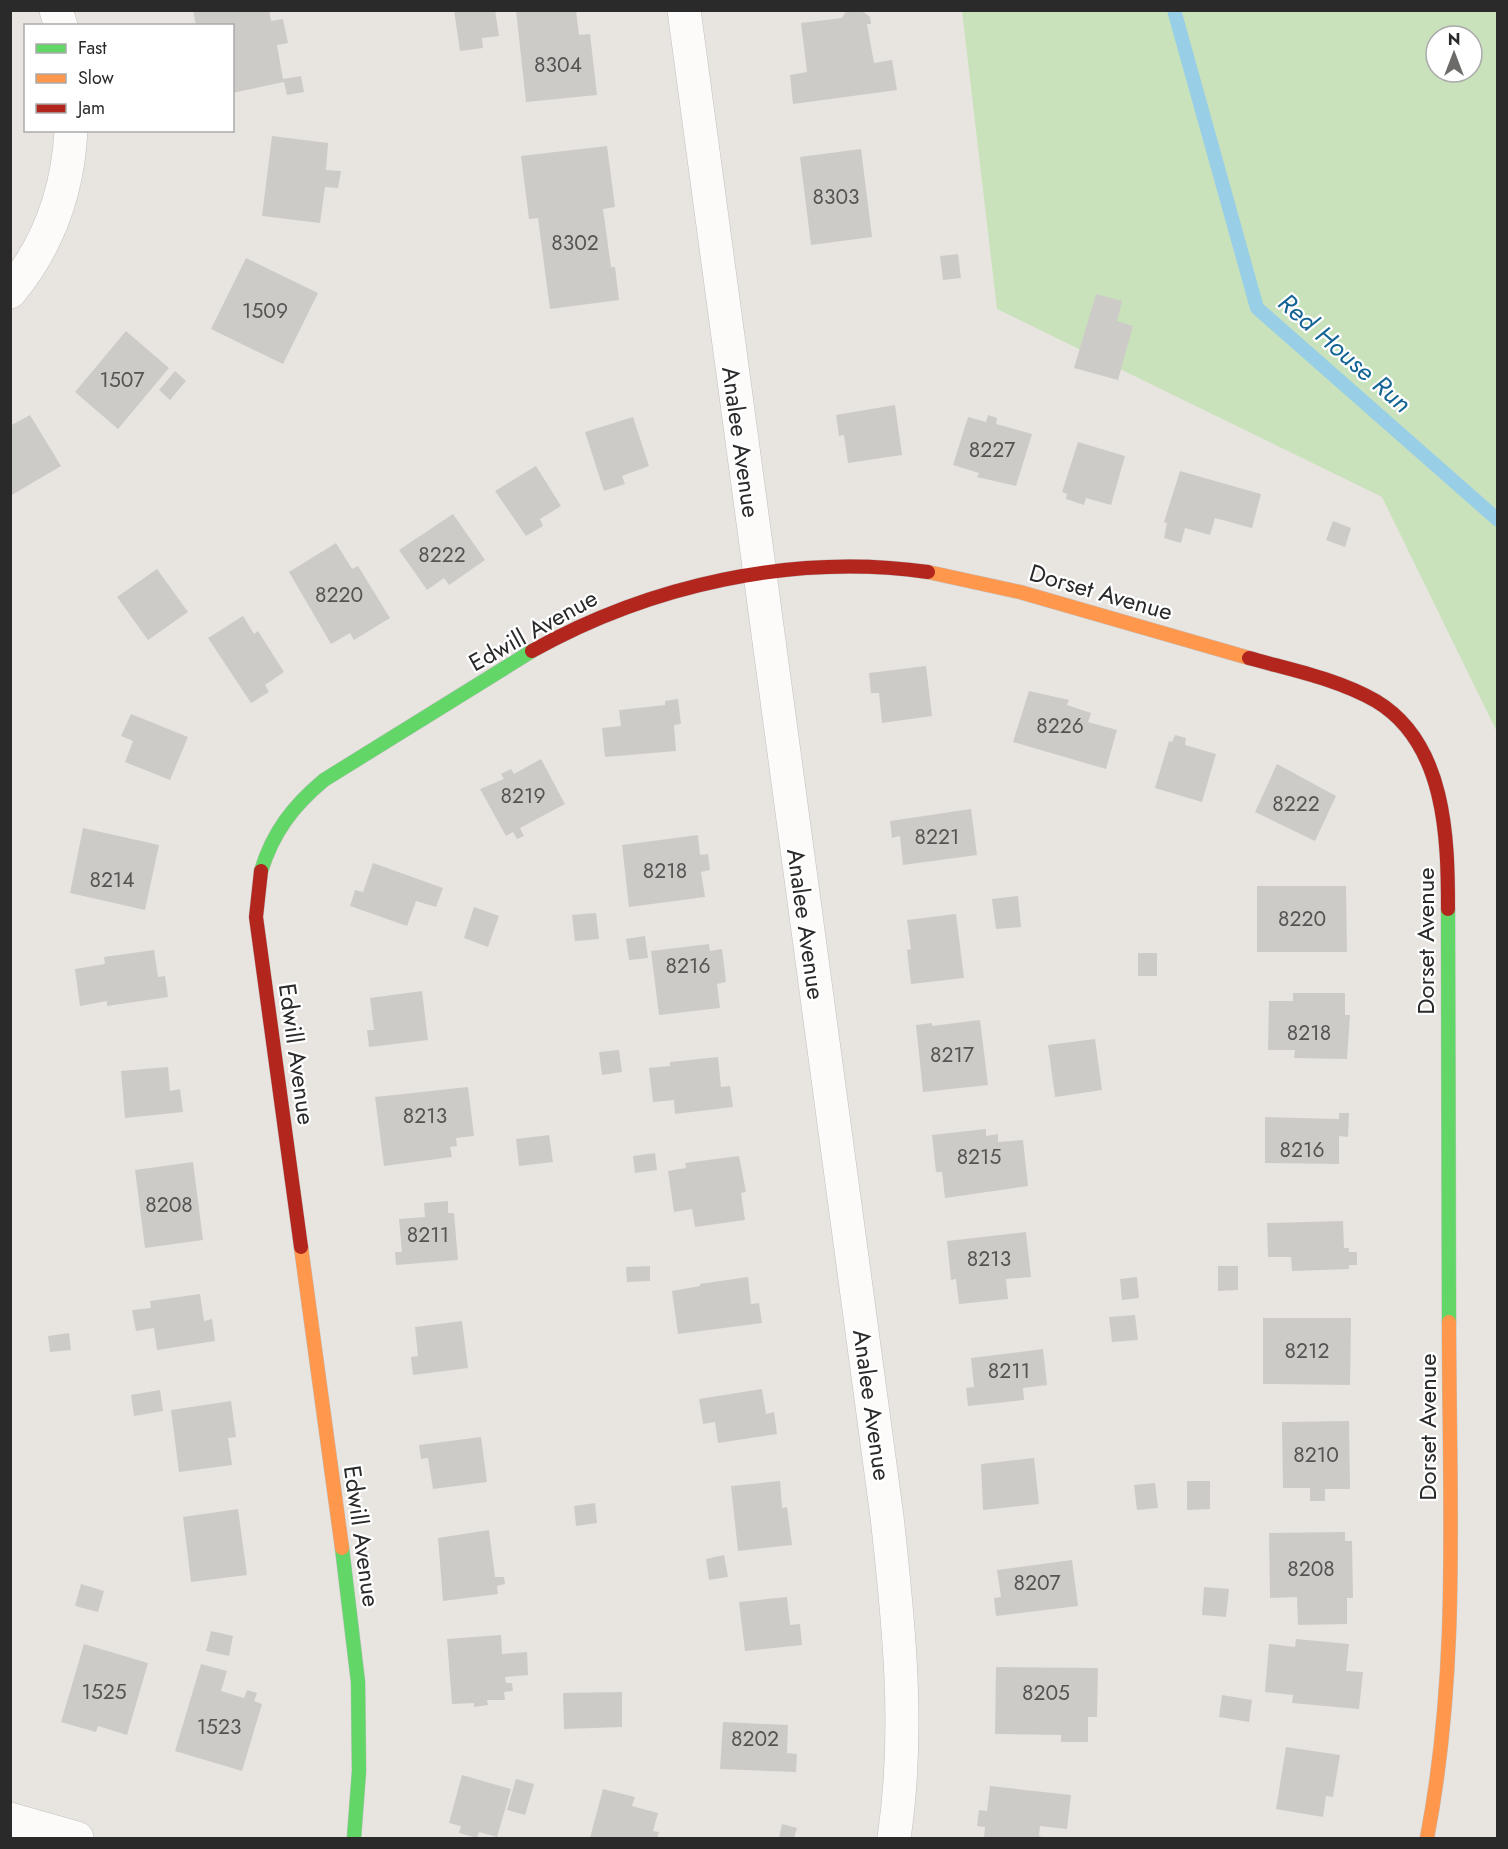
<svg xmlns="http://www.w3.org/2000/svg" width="1508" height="1849" font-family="Jost,sans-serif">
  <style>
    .green { fill: #c9e2bb; fill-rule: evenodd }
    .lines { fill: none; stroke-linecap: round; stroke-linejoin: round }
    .stream { stroke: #98cfe6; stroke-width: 14 }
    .building { fill: #cdcbc7 }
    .street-casing { stroke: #c1c1c1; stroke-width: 34 }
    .fast-casing { stroke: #c1c1c1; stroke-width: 15 }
    .slow-casing { stroke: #c1c1c1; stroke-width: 15 }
    .jam-casing { stroke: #c1c1c1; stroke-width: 15 }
    .street { stroke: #fcfbfa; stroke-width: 33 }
    .fast { stroke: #63d668; stroke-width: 14 }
    .slow { stroke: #ff974d; stroke-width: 14 }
    .jam { stroke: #b3261e; stroke-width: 14 }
    .labels { text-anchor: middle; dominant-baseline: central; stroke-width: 4.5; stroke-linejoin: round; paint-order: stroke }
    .number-label { font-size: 21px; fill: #545453 }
    .street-label { font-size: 24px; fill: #2a2a2a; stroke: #fff }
    .water-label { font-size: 26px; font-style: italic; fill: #136395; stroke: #fff }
  </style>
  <rect width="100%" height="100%" fill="#e8e5e0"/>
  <path class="green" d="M962,11h535v721l-115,-235 -385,-188zM1436,36h36v36h-36z"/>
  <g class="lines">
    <path class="stream" d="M1174,10l83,298 241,212"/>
  </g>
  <path class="building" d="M193,10h76l2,11 12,-2 5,24 -11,2 6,34 18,-3 3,16 -17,3 -3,-13 -52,11v-67h-36z
    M454,10h41l4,26 -17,2 1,10 -23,3z
    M516,10h60l3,25 11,-1 7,61 -71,7z
    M847,10h14l9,7 1,7h-4l7,39 18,-3 5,30 -104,14 -3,-29 17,-3 -6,-49 41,-5z
    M272,136l56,7 -2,27 15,1 -3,17 -13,-1 -5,36 -58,-7z
    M607,146l8,61 -12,2 8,58h4l4,33 -69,9 -12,-91 -9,1 -8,-63z
    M861,149l11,88 -61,8 -11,-88z
    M958,254l3,24 -18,2 -3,-24z
    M246,258l72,35 -35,71 -72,-35z
    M1096,294l26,7 -5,20 16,5 -15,54 -44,-12z
    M126,331l43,37 -51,61 -43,-37z
    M175,371l11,10 -16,19 -11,-10z
    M895,405l7,50 -54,8 -4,-28 -5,1 -3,-21z
    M30,415l31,51 -51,30v-70z
    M988,415l9,3 -1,6 36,10 -16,52 -39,-9 2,-4 -26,-8 15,-48 18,5z
    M633,417l16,49 -27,10 3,8 -21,7 -19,-59z
    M1078,442l47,14 -14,49 -25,-7 -2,7 -18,-6 1,-5 -5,-2z
    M536,466l25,40 -21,13 3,7 -17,10 -31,-45z
    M1180,471l81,23 -9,34 -37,-10 -5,17 -25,-7 -4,15 -17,-5 3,-15 -3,-1z
    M453,514l32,46 -36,25 -5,-7 -17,12 -28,-40z
    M1333,521l18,7 -6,19 -19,-7z
    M336,543l16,26 6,-3 32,52 -36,22 -4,-7 -19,11 -42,-72z
    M157,569l31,43 -40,28 -31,-43z
    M243,616l11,18 4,-3 26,41 -19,13 4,7 -18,11 -43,-65z
    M926,666l6,50 -50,7 -3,-30h-8l-2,-20z
    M1029,691l40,9 -2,5 24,8 -3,9 29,8 -11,39 -93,-27z
    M678,699l3,25 -7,1 2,26 -71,6 -3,-29 19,-2 -2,-16 46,-5v-4z
    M131,714l57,23 -18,43 -45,-18 8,-21 -12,-5z
    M1175,735l11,3 -1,7 31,9 -14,48 -47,-14 14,-47 3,1z
    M541,759l24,45 -45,24 4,8 -7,3 -4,-7 -7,4 -26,-47 24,-10 -3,-5 10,-5 3,5z
    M1277,764l59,32 -21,45 -60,-29z
    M971,809l6,46 -74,10 -3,-29 -8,2 -2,-17z
    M83,828l76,17 -14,65 -75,-17z
    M698,835l2,20 8,-1 2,16 -9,2 4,25 -76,10 -7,-62z
    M373,863l70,25 -7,19 -20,-6 -9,25 -57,-20 5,-16 8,2z
    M1257,886h89l1,66h-90z
    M1018,896l3,31 -25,2 -4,-30z
    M474,907l25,9 -11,31 -24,-9z
    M596,913l3,26 -24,2 -3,-26z
    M956,914l8,64 -53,6 -4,-34 4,-1 -4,-29z
    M645,936l3,22 -19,2 -3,-21z
    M709,944l1,7 12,-2 4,33 -9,2 3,24 -61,7 -8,-64z
    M154,950l4,27 7,-1 3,21 -61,9v-5l-27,5 -5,-37 30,-5 -1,-7z
    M1138,953h19v23h-19z
    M422,991l6,49 -59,7 -2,-17h7l-4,-32z
    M1293,993h52v22h5l-3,44 -53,-1 1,-8h-27l1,-49h24z
    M980,1020l8,65 -65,7 -7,-67 16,-2v3z
    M1095,1039l7,51 -47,7 -7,-52z
    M619,1050l3,22 -20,3 -3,-23z
    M718,1057l3,30 9,-1 3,21 -58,7 -1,-14 -21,2 -4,-34 21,-2v-4z
    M168,1067l2,24 10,-2 3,23 -58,6 -4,-47z
    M468,1087l6,49 -18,2 1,8 -7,1 2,10 -68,9 -9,-69z
    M1339,1113h10l-1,24 -9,-1v28l-74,-1v-46l74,2z
    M986,1129v7l12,-2v8l25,-2 5,46 -83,12 -3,-26h-6l-4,-37z
    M549,1135l4,27 -34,4 -3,-27z
    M655,1153l2,17 -22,3 -2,-17z
    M739,1156l7,36 -5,1 4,27 -50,7 -3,-18 -18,3 -6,-41 18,-3 -1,-5z
    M193,1162l10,78 -58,8 -10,-78z
    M448,1201v12h6l4,47 -62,5 -1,-13h7l-3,-33 26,-2 -1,-14z
    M1343,1221l1,27h5v4h8v13h-8v4l-57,2 -1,-14h-23l-1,-34z
    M1026,1232l5,45 -25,2 2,20 -49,5 -3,-25 -5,1 -4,-39z
    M650,1266v15l-23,1 -1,-15z
    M1218,1266h20v24l-20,1z
    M748,1277l3,27 8,-1 3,20 -84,11 -6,-43 28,-5v-2z
    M1137,1277l2,21 -17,2 -2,-21z
    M200,1294l4,27 8,-2 3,22 -58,9 -3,-22 -18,3 -4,-21 19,-2 -1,-7z
    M1135,1315l3,25 -26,2 -3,-25z
    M1263,1318h88l-1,67 -87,-1z
    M462,1321l6,47 -55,7 -2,-18 7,-1 -3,-29z
    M69,1333l2,17 -21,2 -2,-16z
    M1043,1349l4,36 -24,3 1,12 -56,6 -2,-18 8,-1 -3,-29z
    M762,1389l4,25 8,-2 3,22 -59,9 -3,-21 -12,2 -4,-25z
    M160,1390l3,21 -29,5 -3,-21z
    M231,1401l5,36 -8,1 4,27 -53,7 -8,-62z
    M1349,1421l1,68h-25v12h-15v-13h-27l-1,-66z
    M481,1437l6,45 -54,7 -5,-31 -7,1 -2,-14z
    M1034,1458l5,46 -56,6 -2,-46z
    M780,1481l2,27 5,-1 5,38 -54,6 -7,-65z
    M1187,1481h23v28l-23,1z
    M1155,1483l3,25 -21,2 -3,-25z
    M595,1503l2,20 -21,3 -2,-20z
    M238,1509l9,66 -56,7 -8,-65z
    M489,1530l6,47h9l1,7 -8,2 1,8 -55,7 -5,-63z
    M1345,1532v9h7l1,57h-6v26l-49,1 -1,-28 -27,1 -1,-65z
    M724,1555l4,22 -19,3 -3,-21z
    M1072,1560l6,46 -82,10 -2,-18 7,-1 -4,-27z
    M81,1584l23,7 -6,21 -23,-6z
    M1204,1587l25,2 -3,28 -24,-2z
    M787,1597l3,28 10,-1 2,21 -57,6 -6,-49z
    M211,1631l22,5 -4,20 -23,-5z
    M501,1635l1,19 25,-2 1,23 -23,2 1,6h6l1,8 -9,1 1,8h-18l1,5 -14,2v-4l-22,1 -5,-65z
    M1296,1639l53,5 -3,27 17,1 -4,37 -67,-6 1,-8 -28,-3 4,-48 26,3z
    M84,1644l64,19 -21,72 -29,-9 -2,6 -35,-10z
    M201,1664l26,7 -6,20 23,7 3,-8 10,3 -3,8 8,3 -20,67 -67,-20z
    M996,1667l102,1 -1,49h-9v25h-27v-7l-66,-1z
    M622,1692v35l-58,2 -1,-36z
    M1222,1695l30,5 -3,22 -30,-5z
    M723,1722l65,3 -1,28 10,1 -1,18 -76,-3z
    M1286,1747l54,8 -7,42 -7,-1 -3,21 -47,-8z
    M462,1775l49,14 -14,48 -18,-5 -2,6 -18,-5 2,-7 -12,-3z
    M516,1779l18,5 -9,31 -18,-5z
    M990,1786l81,9 -4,34 -27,-3 -1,10 7,2h-62l1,-11 -8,-1 2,-16 8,1z
    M603,1789l32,8 -3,9 26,7 -5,18 6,1 -2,6h-67z
    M782,1824l15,4 -3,10h-15z"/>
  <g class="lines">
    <g class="street-casing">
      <path id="street" d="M56,10l5,16
        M684,10l203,1507c12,107 23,214 7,321
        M10,292c39,-47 58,-101 61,-162
        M10,1819l67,19"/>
    </g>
    <g class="fast-casing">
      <path id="fast" d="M261,871c12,-39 32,-65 63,-91l208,-129
        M1448,909l1,413
        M342,1548l16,134 1,89 -5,67"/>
    </g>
    <g class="slow-casing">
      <path id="slow" d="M928,572l92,20 229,66
        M301,1247l41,301
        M1427,1838c33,-170 22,-343 22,-516"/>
    </g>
    <g class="jam-casing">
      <path id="jam" d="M532,651c118,-66 261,-98 396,-79
        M1249,658c43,12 89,21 127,43 70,42 72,137 72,208
        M261,871l-5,46 45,330"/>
    </g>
    <use href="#street" class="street"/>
    <use href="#fast" class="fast"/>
    <use href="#slow" class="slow"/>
    <use href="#jam" class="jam"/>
  </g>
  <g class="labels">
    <g class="number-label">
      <text x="558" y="65">8304</text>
      <text x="836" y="197">8303</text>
      <text x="575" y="243">8302</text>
      <text x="265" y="311">1509</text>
      <text x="122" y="380">1507</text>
      <text x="992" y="450">8227</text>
      <text x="442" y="555">8222</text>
      <text x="339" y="595">8220</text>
      <text x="1060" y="726">8226</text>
      <text x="523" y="796">8219</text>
      <text x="1296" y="804">8222</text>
      <text x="937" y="837">8221</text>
      <text x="665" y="871">8218</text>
      <text x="112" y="880">8214</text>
      <text x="1302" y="919">8220</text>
      <text x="688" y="966">8216</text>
      <text x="1309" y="1033">8218</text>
      <text x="952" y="1055">8217</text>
      <text x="425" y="1116">8213</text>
      <text x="1302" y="1150">8216</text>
      <text x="979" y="1157">8215</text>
      <text x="169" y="1205">8208</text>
      <text x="428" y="1235">8211</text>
      <text x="989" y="1259">8213</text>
      <text x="1307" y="1351">8212</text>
      <text x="1009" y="1371">8211</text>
      <text x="1316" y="1455">8210</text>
      <text x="1311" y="1569">8208</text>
      <text x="1037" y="1583">8207</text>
      <text x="104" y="1692">1525</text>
      <text x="1046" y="1693">8205</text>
      <text x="219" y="1727">1523</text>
      <text x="755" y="1739">8202</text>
    </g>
    <g class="street-label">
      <text transform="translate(741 442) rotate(82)">Analee Avenue</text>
      <text transform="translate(1101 592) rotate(16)">Dorset Avenue</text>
      <text transform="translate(533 630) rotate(-29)">Edwill Avenue</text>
      <text transform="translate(806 924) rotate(82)">Analee Avenue</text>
      <text transform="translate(1425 941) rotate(-90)">Dorset Avenue</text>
      <text transform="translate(297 1054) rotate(82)">Edwill Avenue</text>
      <text transform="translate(872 1405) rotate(82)">Analee Avenue</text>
      <text transform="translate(1427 1427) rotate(-90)">Dorset Avenue</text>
      <text transform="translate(362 1536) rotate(82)">Edwill Avenue</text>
    </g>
    <g class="water-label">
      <text transform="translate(1345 353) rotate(41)">Red House Run</text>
    </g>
  </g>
  <rect width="1508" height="1849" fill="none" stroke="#2a2a2a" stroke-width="24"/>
  <rect x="24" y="24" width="210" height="108" fill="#ffffff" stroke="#aaaaaa" stroke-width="1.5"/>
  <rect x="36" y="44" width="30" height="9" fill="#63d668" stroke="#aaaaaa" stroke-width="1.5"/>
  <text x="78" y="54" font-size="18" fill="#2a2a2a">Fast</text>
  <rect x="36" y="74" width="30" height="9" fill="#ff974d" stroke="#aaaaaa" stroke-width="1.5"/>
  <text x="78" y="84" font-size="18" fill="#2a2a2a">Slow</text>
  <rect x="36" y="104" width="30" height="9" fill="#b3261e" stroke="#aaaaaa" stroke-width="1.5"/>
  <text x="78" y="114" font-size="18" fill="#2a2a2a">Jam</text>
  <g transform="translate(1454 54)"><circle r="28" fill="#ffffff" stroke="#aaaaaa" stroke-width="1.5"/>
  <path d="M0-4.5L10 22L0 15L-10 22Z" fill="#6c6b6a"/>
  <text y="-9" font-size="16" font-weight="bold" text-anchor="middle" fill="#2a2a2a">N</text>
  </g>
</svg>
